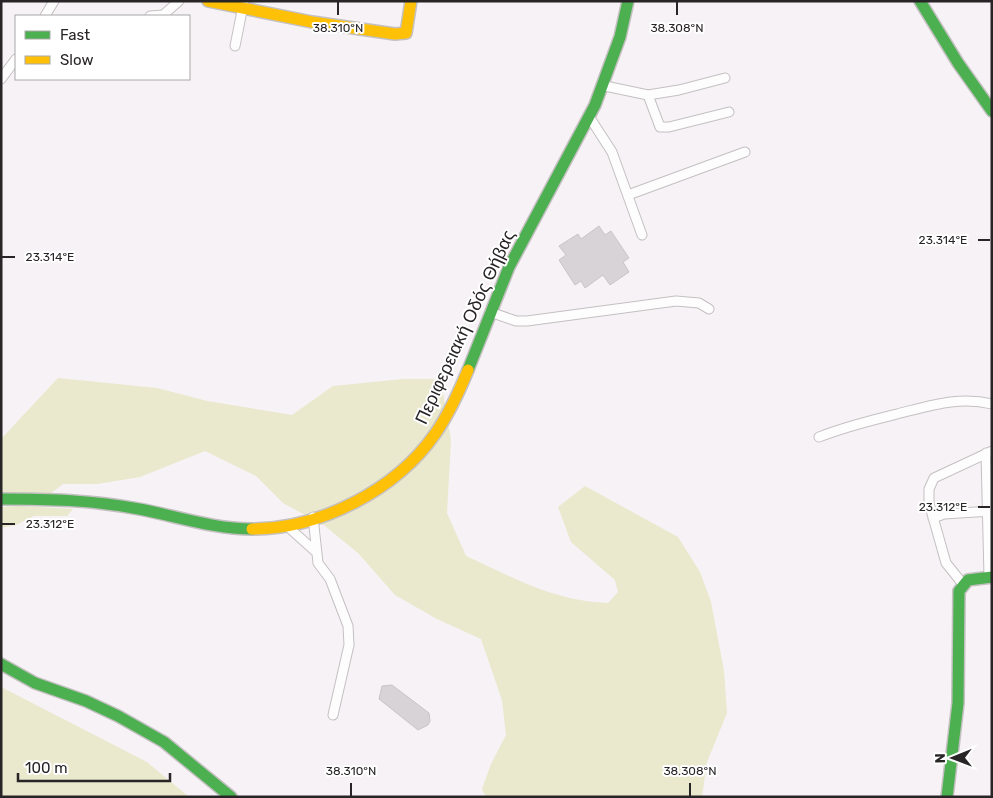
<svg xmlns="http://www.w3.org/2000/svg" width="993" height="798" font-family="Rubik,sans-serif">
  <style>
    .green { fill: #eae8cd }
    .building { fill: #d7d3d6; stroke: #c9c5c7 }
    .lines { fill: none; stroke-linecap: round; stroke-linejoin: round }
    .street-casing { stroke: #c4c0c2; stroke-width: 11 }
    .fast-casing { stroke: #c4c0c2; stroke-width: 14 }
    .slow-casing { stroke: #c4c0c2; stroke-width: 14 }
    .street { stroke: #fefdfe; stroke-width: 9 }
    .fast { stroke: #4caf50; stroke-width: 11 }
    .slow { stroke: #ffc107; stroke-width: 11 }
    .ticks { fill: none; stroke: #282527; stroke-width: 2 }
    .labels { text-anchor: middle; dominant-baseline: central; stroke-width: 4; stroke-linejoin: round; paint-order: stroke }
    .street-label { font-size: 18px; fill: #282527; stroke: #fff }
    .ticks-label { font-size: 12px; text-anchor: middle; fill: #282527; stroke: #fff; stroke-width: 4; stroke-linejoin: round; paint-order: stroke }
  </style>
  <rect width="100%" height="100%" fill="#f7f2f5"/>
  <path class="green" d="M58,378l99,10 50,13 85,14 41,-29 70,-7h31l9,14 8,47 -4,73 19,43c49,22 87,45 142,47l10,-11 -3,-12 -44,-38 -13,-35 27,-21 93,51 22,35 11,30 13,69 3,42 -20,49 -5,35h-216l-4,-8 9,-25 15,-29 -4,-35 -21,-61 -44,-20 -42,-24 -37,-42 -33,-27 -42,-23 -27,-27 -51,-25 -65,26 -43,7h-34l-12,9 -50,1v-55z
    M20,506l53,3 -6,7h-33l-18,9 -15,3v-21z
    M1,687l146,75 42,35h-188z"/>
  <path class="building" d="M599,226l6,9 6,-4 18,27 -6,4 6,10 -19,13 -7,-10 -18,13 -4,-7 -6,4 -16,-25 7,-5 -7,-9 19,-12 3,5z
    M392,685l37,28 1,8 -2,4 -10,5 -39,-31 3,-13z"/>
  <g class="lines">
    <g class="street-casing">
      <path id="street" d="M45,16l9,-15
        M150,16l13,-1
        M162,16l17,-15
        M235,46l9,-45
        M1,79l15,-20
        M605,86l43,9 31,-5 46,-12
        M648,95l12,32h9l60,-15
        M590,118l22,34 30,83
        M628,195l117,-43
        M490,312l26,9h11l149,-20 23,2 10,6
        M819,437c28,-11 50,-16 78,-23 33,-8 61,-18 95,-10
        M986,453l3,124
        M313,517l5,46 12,16 18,47 1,19 -16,70
        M933,518l11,-4 48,-3
        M287,526l29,26
        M962,583l-16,-20 -17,-60v-14l5,-11 58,-27"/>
    </g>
    <g class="fast-casing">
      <path id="fast" d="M920,1l38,62 34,48
        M468,370l41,-103 86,-162 25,-68 8,-36
        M1,499c47,0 92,1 138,10 37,7 75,20 113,20
        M1,664l34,19 51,18 32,15 46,26 67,55
        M947,797l11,-94 1,-112 9,-11 24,-3"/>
    </g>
    <g class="slow-casing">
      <path id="slow" d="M208,1l104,21 83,12 11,-1 5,-32
        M252,529c68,0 144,-39 183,-95 14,-20 24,-42 33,-64"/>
    </g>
    <use href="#street" class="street"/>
    <use href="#fast" class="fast"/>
    <use href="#slow" class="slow"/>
  </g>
  <path class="ticks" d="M338,2v13M677,2v13M978,240h12M2,257h13M978,507h12M2,524h13M351,783v13M690,783v13"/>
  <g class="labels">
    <g class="street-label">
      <text transform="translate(465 327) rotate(-65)">Περιφερειακή Οδός Θήβας</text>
    </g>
  </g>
  <g class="ticks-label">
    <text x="338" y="32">38.310°N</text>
    <text x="677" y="32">38.308°N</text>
    <text x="943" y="244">23.314°E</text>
    <text x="50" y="261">23.314°E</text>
    <text x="943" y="511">23.312°E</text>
    <text x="50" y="528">23.312°E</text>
    <text x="351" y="775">38.310°N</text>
    <text x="690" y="775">38.308°N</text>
  </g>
  <rect width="993" height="798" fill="none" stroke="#282527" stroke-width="5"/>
  <rect x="15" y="15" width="175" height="65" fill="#ffffff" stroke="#a9a8a9"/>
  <rect x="25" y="31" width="25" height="8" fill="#4caf50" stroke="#a9a8a9"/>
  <text x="60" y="40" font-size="15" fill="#282527">Fast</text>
  <rect x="25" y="56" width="25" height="8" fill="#ffc107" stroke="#a9a8a9"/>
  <text x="60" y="65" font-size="15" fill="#282527">Slow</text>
  <g transform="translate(953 758) rotate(269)" stroke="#ffffff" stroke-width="4" paint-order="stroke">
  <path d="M0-4L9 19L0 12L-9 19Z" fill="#282527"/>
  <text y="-8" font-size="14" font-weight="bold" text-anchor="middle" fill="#282527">N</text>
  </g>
  <path d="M18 773v8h152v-8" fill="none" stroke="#282527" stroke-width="2.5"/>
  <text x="25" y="773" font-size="15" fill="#282527" stroke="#ffffff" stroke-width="4" paint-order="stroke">100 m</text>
</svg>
